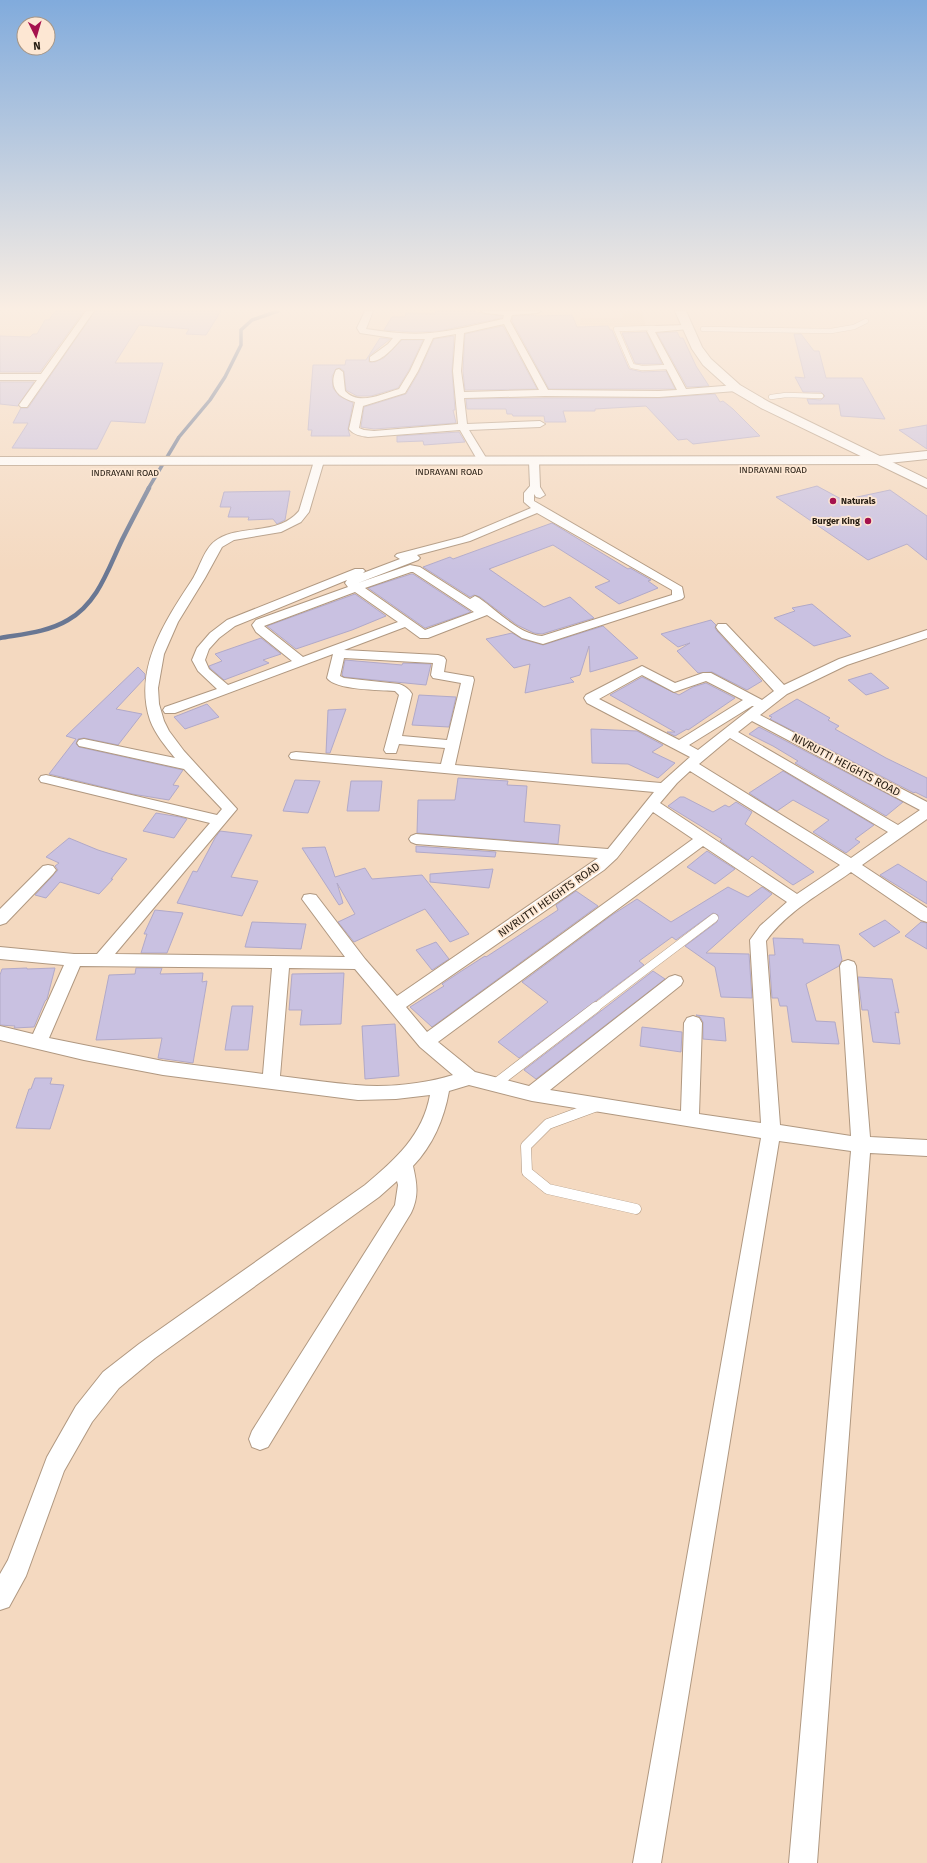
<svg xmlns="http://www.w3.org/2000/svg" width="927" height="1863" font-family="'Fira Sans',sans-serif">
  <style>
    .built { fill: #edcdaf }
    .lines { fill: none; stroke-linecap: round; stroke-linejoin: round }
    .stream-far1 { stroke: #697793; stroke-width: 3.5 }
    .stream { stroke: #697793; stroke-width: 4.5 }
    .building { fill: #c9c1e1; stroke: #b1a9c8 }
    .service-far2-casing { stroke: #b09880; stroke-width: 5.5 }
    .service-far1-casing { stroke: #b09880; stroke-width: 9 }
    .service-casing { stroke: #b09880; stroke-width: 11 }
    .minor-casing { stroke: #b09880; stroke-width: 2 }
    .primary-casing { stroke: #b09880; stroke-width: 2 }
    .trunk-casing { stroke: #b09880; stroke-width: 2 }
    .service-far2 { stroke: #fff; stroke-width: 4.5 }
    .service-far1 { stroke: #fff; stroke-width: 8 }
    .service { stroke: #fff; stroke-width: 10 }
    .minor { fill: #fff; fill-rule: evenodd }
    .primary { fill: #fff; fill-rule: evenodd }
    .trunk { fill: #fff; fill-rule: evenodd }
    .poi-dot { fill: #a5114d; stroke: #fde7d3; stroke-width: 1.5 }
    .labels { text-anchor: middle; dominant-baseline: central; stroke-width: 3.5; stroke-linejoin: round; paint-order: stroke }
    .far-street-label { font-size: 9px; fill: #261d13; stroke: #fde7d3 }
    .far-poi-label { font-size: 9px; font-weight: bold; fill: #261d13; stroke: #fde7d3; text-anchor: start }
    .street-label { font-size: 11px; fill: #261d13; stroke: #fde7d3 }
  </style>
  <rect width="100%" height="100%" fill="#f4d9c0"/>
  <path class="built" d="M599,311h43l4,16 -66,-2 1,-7h42l-1,-6z"/>
  <g class="lines">
    <path class="stream-far1" d="M148,489l31,-52 31,-37 15,-23 16,-32v-15l11,-10 26,-9"/>
    <path class="stream" d="M0,638c23,-4 48,-6 68,-18 30,-17 40,-51 54,-80 9,-18 18,-35 27,-52"/>
  </g>
  <path class="building" d="M55,311h29l-44,61h-40v-36l30,1 3,-3h4l8,-14h4z
    M95,311h126l-15,24 -20,-1 3,-5 -50,-4 -24,38h48l-18,60 -34,-2 -14,28 -85,-1 16,-25h-15l8,-15h7z
    M436,311h38l11,3 17,2v2l-63,13 -25,1 -30,-2 8,-13h13l1,-4 29,1z
    M536,315v1l36,-1 5,12 31,-1 2,4h2l17,39 13,3 24,-1 9,18h-126l-37,-68 1,-5z
    M503,326l34,63 -72,1 -2,-19 2,-37z
    M646,332l16,32h-20l-7,-1 -13,-30z
    M677,332l3,6h3l13,28 13,20 -22,1 -30,-54z
    M794,334h7l13,17h5l7,27h36l23,41 -44,-3 -2,-12h-30l-2,-5 14,1 4,-4 -4,-4h-18l-8,-15 10,1z
    M454,336l-2,35 3,39h-2l3,13 -82,6 -13,-2 3,-20 42,-13 13,-22 15,-33z
    M380,338l10,1 -21,17v6h6l9,-4 18,-18h21l-14,30 -11,18 -27,8h-14l-11,-6 -2,-19 -4,-3 -4,1 -4,7 1,12 6,8 14,7 -5,26 2,7h-39l1,-6h-4l5,-65h32l1,-5h20z
    M0,382h34l-16,24 -18,-2z
    M715,394l5,8 3,-1 10,8 27,27 -67,8 -6,-5 -9,1 -32,-34 -51,3v2h-32l3,11h-21l-1,-6h-31l-1,-2h-5l-1,-5h-39l-1,-10 79,-1h114z
    M927,425v24l-28,-19z
    M459,432l6,10 -41,3 -1,-4 -26,1v-6z
    M817,486l26,14 47,-10 37,26v44l-20,-16 -39,16 -92,-63z
    M290,491l-5,29 -8,4 -4,-5 -25,1 1,-3h-21l3,-10h-11l4,-15z
    M552,523l76,46 2,-1 21,12 -3,1 10,7 -39,16 -24,-17 15,-6 -57,-36 -64,24 55,38 26,-10 24,21 -52,16 -8,-1 -17,-8 -37,-28 -6,-2 -4,2 -47,-30 27,-10 3,2z
    M411,574h2l58,38 -46,16 -57,-40z
    M355,594l31,22 -34,14 -56,19 -29,-23z
    M812,604l39,32 -37,10 -40,-28 21,-7 -3,-3z
    M711,620l5,5 -1,3 2,3 45,50 -15,9 -35,-18 -14,1 -21,-22 13,-8 -12,4 -17,-13z
    M603,626l35,32 -48,14 -1,-26 -9,29 -10,3 4,4 -49,11 5,-29 -16,4 -28,-29 26,-6 10,6 21,6z
    M261,638l20,16 -18,6 6,3 -45,17 -14,-12 -1,-2 13,-5 -7,-7z
    M345,660l57,5 1,-2 28,1 -5,21 -82,-8 -2,-2z
    M138,667l7,7v4l-29,31 26,5 -24,31 -34,-7 -6,1 -2,5 3,3 104,23 -10,15 6,1 -10,14 -37,-6 -83,-20 27,-35 -10,-3z
    M871,673l18,15 -23,7 -18,-15z
    M642,677l37,18 14,-8 13,-4 29,15 -47,32 -1,-1 -12,7 -8,-4h8l-65,-37z
    M419,695l37,2 -7,30 -37,-2z
    M797,699l33,19 -2,2 11,6 -4,3 51,29 41,20v20l-12,-6 -1,1 -144,-74 2,-2 -3,-1z
    M207,704l12,13 -34,12 -11,-12z
    M346,709l-16,44h-4l2,-43z
    M759,727l144,75 -17,14 -91,-53 3,-2 -25,-15 -24,-12z
    M591,729l46,2 26,14 -11,7 23,11 -17,15 -30,-14 -36,-1z
    M783,771l91,54 -19,14 5,3 -14,11 -33,-21 16,-12 -36,-20 -16,11 -28,-18z
    M458,778l50,3 -1,4 20,1 -3,36 36,3 -2,19 -141,-11 1,-33h37z
    M295,780l25,1 -12,32 -25,-2z
    M351,781h31l-3,30h-32z
    M680,797h4l29,15 12,-7 4,2 7,-5 16,10 -7,12 69,48 -21,13 -41,-29 -4,4 -28,-19 2,-2 -54,-33z
    M156,813l24,4 7,2 -13,19 -31,-7z
    M220,831l32,4 -21,42 27,4 -16,35 -65,-13 16,-32 4,1 18,-34z
    M69,838l29,12 29,9 -16,20h2l-14,15 -39,-12 -14,16 -11,-3 23,-25 -3,-4 4,-3 -13,-6z
    M416,846l80,6 -1,5 -79,-5z
    M325,847l10,30 30,-9 7,11 50,-4 47,59 -19,8 -25,-33 -71,33 -16,-20 17,-8 -18,-31 6,20 -4,2 -37,-57z
    M707,851l28,18 -20,15 -28,-17z
    M898,864l29,18v22l-47,-29z
    M493,869l-4,19 -59,-6v-8z
    M728,887l20,10 14,-10 10,7 -66,59 43,1 3,44 -31,-1 -6,-30 -30,-21 32,-24 1,-7 -5,-2 -37,27 -4,-3 -33,24 5,4 -125,93 -21,-16 50,-40 -26,-20 90,-67 25,-16 34,23z
    M576,891l22,15 -166,121 -22,-20 34,-21 -2,-2 18,-12 25,-16 1,1 72,-47 -2,-5z
    M155,910l28,3 -16,40h-26l6,-19h-3z
    M885,920l15,12 -26,15 -15,-13z
    M252,922l54,2 -5,25 -56,-2z
    M921,922l6,1v26l-22,-13z
    M773,938l30,1v4l36,2 3,15 -3,6 -33,18 10,37 19,1 4,22 -47,-2 -5,-36h-7l-2,-8h-6l-3,-43h6z
    M436,942l13,17 -17,11 -16,-20z
    M27,968v1l28,-1 -8,31 -2,2 -11,26 -20,1 1,-2 -15,-1v-50l2,-6z
    M136,968h26l-2,6 43,-1 -1,9 5,-1 -14,82 -35,-5 4,-20 -66,2 13,-65 26,-1z
    M653,971l12,8 -129,100 -12,-9z
    M344,973l-3,51 -41,1 2,-15h-13l3,-36z
    M858,977l34,2 7,34 -4,-1 5,32 -27,-2 -5,-32h-6z
    M232,1006h21l-5,44h-23z
    M696,1015l28,3 2,23 -23,-2v-17l-3,-5z
    M395,1024l4,52 -34,3 -3,-53z
    M642,1027l40,5 -1,20 -41,-6z
    M35,1078h17l-2,6 14,1 -14,44 -34,-1 13,-39h2z"/>
  <g class="lines">
    <g class="service-far2-casing">
      <path id="service-far2" d="M655,328l-39,1 16,37 10,2 27,-1
        M703,329l128,2 23,-4 12,-6
        M771,397l15,-2 35,1"/>
    </g>
    <g class="service-far1-casing">
      <path id="service-far1" d="M595,1008l119,-90"/>
    </g>
    <g class="service-casing">
      <path id="service" d="M494,1085l102,-78
        M597,1106l-49,18 -22,22 1,26 21,17 88,20"/>
    </g>
    <g class="minor-casing">
      <path id="minor" d="M86,311h8l-67,96h-6l-2,-2 18,-25h-37v-6h41z
        M365,311h8l-7,18c21,3 42,6 64,4 24,-2 49,-9 73,-14l1,-4 -19,-2 -4,-2h60l-4,2 -25,2 -2,6 38,69 111,1 18,-1 -30,-59 8,-5 31,-1 4,2 -1,2 -34,3 31,57 50,-4 5,3 -5,3 -77,6 -114,-1 -81,2 3,26 73,-3 5,3 -5,3 -71,3 19,31 -5,3 -5,-3 -18,-31 -92,7c-7,-1 -14,-2 -19,-8l6,-27c-16,-4 -27,-14 -19,-32l3,-1 4,3 2,19c14,15 37,3 54,-2l11,-18 15,-32h-24c-6,7 -20,24 -31,22v-4l18,-13 5,-6 -33,-5 -3,-5zM504,324l35,66 -75,2 -3,-21 3,-38zM456,334l-3,37 5,53 -84,7 -10,-1 -5,-2 4,-22 42,-13 13,-22 15,-33z
        M319,458l5,3 -15,51 -8,10 -20,10 -47,8 -12,7 -17,31 -27,44 -14,32 -6,34 1,16 5,17 5,10 15,20 53,58 -122,145 230,3 -43,-58 2,-4 6,-1 6,1 49,64 32,37 201,-138 -182,-14 -5,-2 -2,-3 2,-3 5,-2 192,15 46,-57 -363,-33 -2,-3 2,-3 5,-1 145,12 4,-16 -46,-4 -3,9h-10l-2,-3 15,-55 -4,-4c-15,-1 -60,-1 -68,-13l6,-24 -158,59h-10l-2,-3 2,-3 52,-18 -19,-18 -6,-11 5,-12 13,-15 17,-13 128,-51h8l2,2 -2,2 37,-14 -5,-3 2,-2 65,-17 69,-29 -7,-6v-9l6,-7 -1,-25 1,-2 4,-1 5,3 1,26 5,8 -5,3 -4,-1 -2,-3v7l148,86 2,10 -2,2 -139,45 -21,-6 -35,-23 -59,23h-8l-15,-11 -61,23 94,5 6,2 2,3 -2,12 29,5 1,3 -19,85 206,18 29,-26 -103,-54 -3,-5 2,-3 56,-29 33,17 28,-10h8l51,27 12,-9 -56,-61 -2,-3 2,-3h8l58,61 55,-26 88,-29v8l-80,27 -60,29 -27,21 167,87v17l-65,46 65,43v14l-6,-2 -70,-48c-29,21 -64,39 -85,69l14,184 71,11 -11,-170 2,-4 6,-2 6,2 2,4 14,171 57,3v16l-57,-3 -53,710h-28l62,-712 -72,-10 -118,722h-28l128,-725 -229,-37 -63,-16 -20,6c-5,28 -16,54 -36,75 4,18 6,30 -2,47l-143,234 -8,3 -8,-3 -3,-8 3,-8 143,-226 3,-20 -1,-4 -18,16 -224,161 -36,30 -27,34 -28,49 -38,105 -17,31 -9,3v-36l8,-14 39,-103 29,-51 27,-34 36,-28 226,-159c30,-25 58,-50 65,-90l-34,4 -38,1 -195,-25 -79,-15 -84,-20v-14l33,8 31,-69 -64,-6v-12l74,7h23l113,-131 -164,-40 -5,-1 -2,-3 2,-3 5,-1 171,40 5,-6 -38,-40 -100,-22 -5,-1 -2,-3 2,-3 5,-1 91,19c-9,-11 -20,-24 -25,-38 -17,-51 15,-99 42,-140 8,-12 12,-33 26,-41 25,-15 60,-3 81,-28l15,-50zM537,513l135,77v5l-130,41c-24,-2 -44,-25 -63,-38l-4,-2 -5,3 -50,-32 -10,-2 -52,18 60,-23 2,-2 -3,-3 53,-14zM411,572h2l61,40 -49,18 -60,-42zM347,580l-2,3 3,4 -92,33 -4,5 4,7 36,29 -64,24 -19,-16 -4,-9 4,-11 10,-11 16,-12zM355,592l43,30 -95,35 -39,-31zM344,658l89,5 -2,12 2,3 28,5 -14,57 -45,-4 10,-42c-3,-5 -7,-8 -13,-10l-55,-6 -4,-2zM642,675l32,17 32,-11 37,19 -64,40 -80,-41zM752,706h2l-56,44 -9,-5zM752,721l168,89 -22,15 -160,-93zM730,738l158,94 -37,26 -152,-94zM690,771l150,94 -43,29 -137,-91 17,-20zM653,812l40,27 -266,193 -21,-25 198,-137 13,-12zM703,846l84,56 -27,24 -10,14 11,183 -62,-9 3,-91 -3,-5 -6,-2 -6,2 -3,5 -3,88 -131,-21 131,-105 2,-4 -2,-4 -6,-2 -6,2 -140,109 -54,-14 -37,-30zM80,966l192,2 -9,106 -100,-13 -114,-23zM289,968l66,1 65,78 33,28c-29,9 -66,13 -97,10 -25,-2 -50,-6 -76,-9z
        M48,865l5,1 3,4 -3,4 -47,49 -6,2v-16l43,-43z"/>
    </g>
    <g class="primary-casing">
      <path id="primary" d="M927,451v8l-48,5 -879,1v-8l879,-1z"/>
    </g>
    <g class="trunk-casing">
      <path id="trunk" d="M675,311h11l16,36 9,12 29,26 29,17 158,77v9l-166,-80 -29,-17 -29,-26 -11,-16z"/>
    </g>
    <use href="#service-far2" class="service-far2"/>
    <use href="#service-far1" class="service-far1"/>
    <use href="#service" class="service"/>
    <use href="#minor" class="minor"/>
    <use href="#primary" class="primary"/>
    <use href="#trunk" class="trunk"/>
  </g>
  <linearGradient id="sky" x2="0" y2="1"><stop stop-color="#81abdc"/><stop offset="0.54" stop-color="#faeee3"/><stop offset="1" stop-color="#faeee3" stop-opacity="0"/></linearGradient>
  <rect width="927" height="572" fill="url(#sky)"/>
  <g class="poi-dot">
    <circle cx="833" cy="501" r="4"/>
    <circle cx="868" cy="521" r="4"/>
  </g>
  <g class="labels">
    <g class="far-street-label">
      <text x="773" y="470">INDRAYANI ROAD</text>
      <text x="449" y="472">INDRAYANI ROAD</text>
      <text x="125" y="473">INDRAYANI ROAD</text>
    </g>
    <g class="far-poi-label">
      <text x="841" y="501">Naturals</text>
      <text x="860" y="521" text-anchor="end">Burger King</text>
    </g>
    <g class="street-label">
      <text transform="translate(846 765) rotate(28)">NIVRUTTI HEIGHTS ROAD</text>
      <text transform="translate(549 900) rotate(-35)">NIVRUTTI HEIGHTS ROAD</text>
    </g>
  </g>
  <g transform="translate(36 36) rotate(175)"><circle r="19" fill="#fde7d3" stroke="#a79686"/>
  <path d="M0-3L7 15L0 10L-7 15Z" fill="#a5114d"/>
  <text y="-6" font-size="11" font-weight="bold" text-anchor="middle" fill="#261d13">N</text>
  </g>
</svg>
